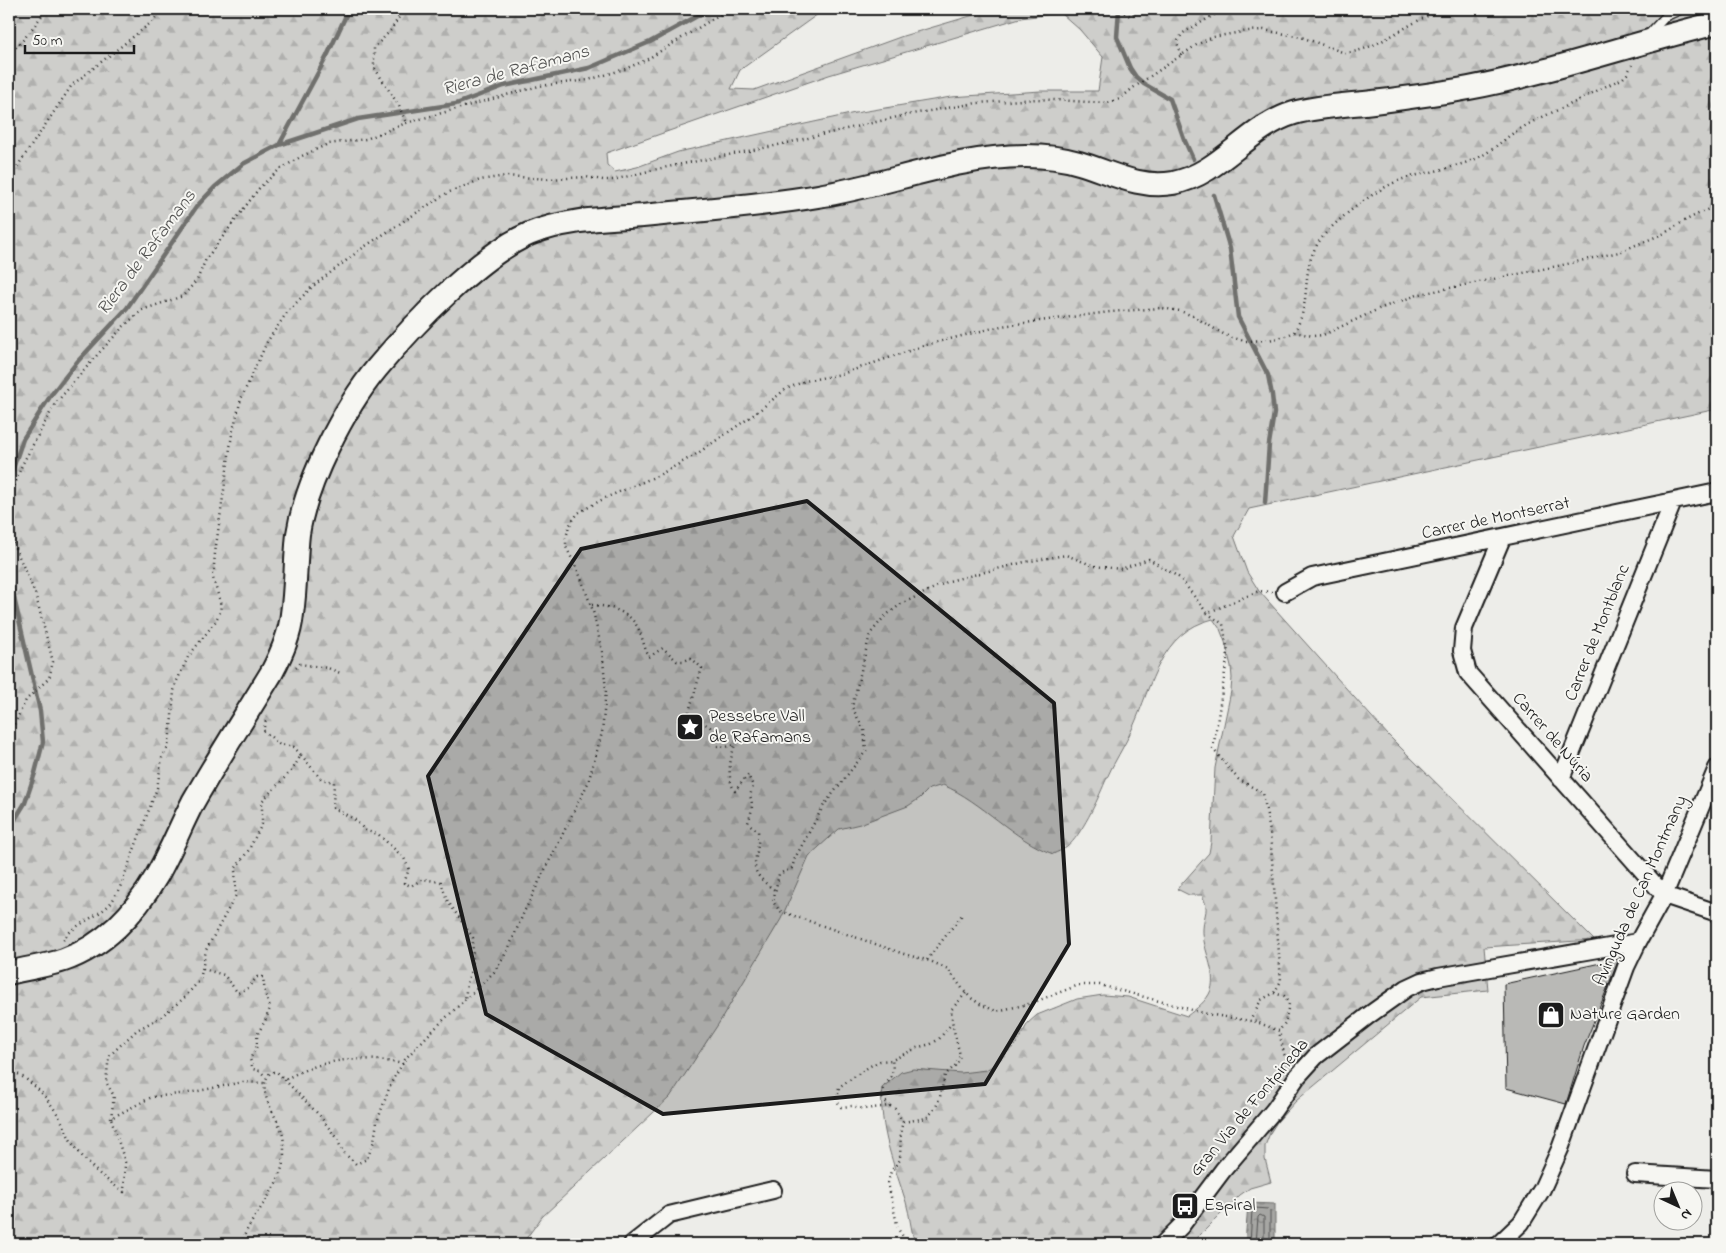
<svg xmlns="http://www.w3.org/2000/svg" width="1726" height="1253" font-family="'Indie Flower',sans-serif">
  <style>
    .forest { fill: url(#forest-firs); stroke: #757574; fill-rule: evenodd }
    .water { fill: url(#water-ripples); stroke: #6f6f6d }
    .lines { fill: none; stroke-linecap: round; stroke-linejoin: round }
    .shore { stroke: #535352; stroke-width: 1 }
    .stream { stroke: #6f6f6d; stroke-width: 4.5 }
    .building { fill: #b9b9b6; stroke: #1c1c1c }
    .service-casing { stroke: #1c1c1c; stroke-width: 11 }
    .minor-casing { stroke: #1c1c1c; stroke-width: 20 }
    .secondary-casing { stroke: #1c1c1c; stroke-width: 26 }
    .path { stroke: #1c1c1c; stroke-width: 2.5; stroke-dasharray: 1 4; stroke-linecap: butt }
    .service { stroke: #f6f6f2; stroke-width: 8 }
    .minor { stroke: #f6f6f2; stroke-width: 16 }
    .secondary { stroke: #f6f6f2; stroke-width: 22 }
    .marked { fill: #1c1c1c; fill-opacity: 0.2; stroke: #1c1c1c; stroke-width: 4; stroke-linejoin: round }
    .labels { text-anchor: middle; dominant-baseline: central; stroke-width: 4; stroke-linejoin: round; paint-order: stroke }
    .street-label { font-size: 18px; fill: #1c1c1c; stroke: #f6f6f2 }
    .poi-label { font-size: 18px; fill: #1c1c1c; stroke: #f6f6f2; text-anchor: start }
    .water-label { font-size: 19px; font-style: italic; fill: #535352; stroke: #f6f6f2 }
  </style>
  <defs>
    <pattern id="forest-firs" width="22" height="20" patternUnits="userSpaceOnUse" patternTransform="scale(1.25)"><rect width="22" height="20" fill="#cececb"/><path d="M5 1l3.5 6h-7zM16 11l3.5 6h-7z" fill="#b0b0ae"/></pattern>
    <pattern id="water-ripples" width="26" height="14" patternUnits="userSpaceOnUse" patternTransform="scale(1.25)"><rect width="26" height="14" fill="#a6a6a3"/><path d="M2 4q2-2 4 0t4 0M15 11q2-2 4 0t4 0" fill="none" stroke="#868684"/></pattern>
  </defs>
  <rect width="100%" height="100%" fill="#edede9"/>
  <filter id="ink" filterUnits="userSpaceOnUse"><feTurbulence type="fractalNoise" baseFrequency=".02" numOctaves="2"/><feDisplacementMap in="SourceGraphic" scale="10" xChannelSelector="R" yChannelSelector="G"/><feConvolveMatrix kernelMatrix="1 2 1 2 8 2 1 2 1" color-interpolation-filters="sRGB"/></filter>
  <g filter="url(#ink)">
    <path class="forest" d="M9,9h816l-85,61 -9,19 23,1 149,-54 91,-27h723v400l-468,100 -15,27 13,36 12,19 129,144 206,205 -110,7 4,43 -67,7 -125,104 -19,21 -7,11 -5,13v13l6,23 -21,6 -10,7 -49,49h-276c-4,-14 -5,-28 -9,-42 -12,-37 -27,-74 -24,-114l19,-16 12,-3 48,4 25,-3 11,-7 19,-19 12,-21 9,-8 40,-16 26,-4 25,2 59,19c9,-7 20,-15 24,-26 6,-19 -9,-41 -8,-61 1,-17 7,-18 -1,-34h-13l-12,-6 32,-36 2,-11 4,-74 16,-77 1,-13 -1,-12 -6,-24 -5,-13 -7,-10c-53,13 -61,66 -80,108 -8,19 -20,36 -28,55 -7,17 -24,54 -38,65 -4,3 -10,5 -14,7 -41,-15 -70,-52 -110,-69l-14,4 -9,9 -12,8 -48,18 -21,5 -30,27 -28,63 -62,104 -49,74 -128,120 -20,27h-513zM1061,13l19,17 23,27 -5,34h-57l-90,6 -96,16 -177,39 -41,15 -22,5 -8,-7 -1,-12 223,-78 191,-57z"/>
    <path class="water" d="M1248,1203l27,1v40h-30z"/>
    <g class="lines">
      <path class="shore" d="M1250,1244l2,-34 3,-2 13,1 2,2v33
        M1256,1244l2,-27 2,-2 4,2v27"/>
      <path class="stream" d="M1119,9l-2,28 13,31 6,9 8,7 26,15 14,40 9,20
        M279,145l48,-89 22,-47
        M1214,195l16,54 8,68 30,58 4,20 2,18 -5,31 -4,59
        M9,480l14,-41 28,-44 27,-34 49,-53 70,-102 18,-19 28,-23 36,-19 79,-26 98,-15 48,-18 85,-18 61,-26 60,-33
        M9,576l31,135 3,31 -8,31 -10,30 -11,18 -5,4"/>
    </g>
    <path class="building" d="M1619,959l-35,87 -18,58 -60,-16 -2,-104z"/>
    <g class="lines">
      <g class="service-casing">
        <path id="service" d="M1648,35l18,-19 16,-7"/>
      </g>
      <g class="minor-casing">
        <path id="minor" d="M1502,538l-38,90 -2,23 6,22 196,222 53,18
          M1285,592l27,-15 405,-85
          M1561,779l112,-277
          M1635,1174l82,5
          M632,1244l37,-29 104,-25
          M1163,1244l18,-18 42,-56 51,-60 23,-33 19,-21 53,-41 38,-27 15,-7 16,-4 200,-35
          M1499,1244l22,-21 21,-34 18,-40 66,-182 12,-25 26,-47 53,-127"/>
      </g>
      <g class="secondary-casing">
        <path id="secondary" d="M9,973c18,-5 37,-7 55,-13 40,-14 71,-47 92,-83 14,-24 24,-50 37,-75 25,-44 53,-87 79,-130 10,-19 18,-37 20,-58 4,-26 3,-53 6,-80 8,-52 46,-126 79,-166 36,-43 101,-112 152,-134 36,-15 75,-15 113,-18 59,-6 118,-10 176,-20 70,-11 137,-40 208,-40 18,0 36,2 53,7 31,9 60,26 94,20 48,-9 74,-56 121,-70 25,-7 53,-8 79,-11 32,-4 64,-8 96,-14 84,-16 165,-45 248,-65"/>
      </g>
      <path class="path" d="M404,9l-13,21 -17,18v19l25,39 7,17
        M1121,9l2,3 7,4 6,-3 4,-4
        M9,55l15,-16 23,-30
        M1181,55l-4,-13 6,-9 38,-22v-2
        M9,172l8,-5 55,-82 80,-63 10,-13
        M1294,332c20,-31 4,-63 27,-93 15,-20 58,-52 82,-60 23,-7 60,-12 80,-24 13,-7 24,-19 37,-26 16,-10 34,-17 51,-25 17,-8 33,-18 51,-25l5,-5 5,-9
        M9,500l13,-35 33,-61 43,-50 25,-27 19,-17 41,-14 14,-16 9,-21 54,-72 19,-17 23,-14 26,-12 38,-5 40,-16 133,-37 49,-6 37,-11 21,-9 83,-51
        M9,534l26,59 18,69 -4,16 -23,22 -17,35
        M1272,592l-13,-1 -52,22 -27,-35 -31,-19 -28,10 -27,-3 -28,-11 -41,7 -76,19 -48,23 -17,13 -14,17 -15,61 -3,12 12,23 2,21 -42,54 -29,53 -3,10 -13,6 -6,28 7,9 124,43 26,7 18,8 16,22 7,7 9,6 16,7 33,-7 50,-19h21l107,29 50,8 22,9 5,23 5,9
        M592,605c19,1 39,7 47,25 4,9 5,18 10,27l14,-9 14,13h7l7,-3 11,10 -15,50 7,7 8,-3 8,5 8,19 8,1 9,-2c-5,14 -9,33 0,46l13,-16 5,11 -3,10c4,9 1,18 -2,27l10,8c3,32 -17,36 18,60
        M1207,613l16,11 5,29 -15,96 25,30 25,14 7,39 11,149 -7,12 -13,7 -11,21
        M296,668l4,-4 28,4 12,5
        M301,755l20,24 13,3 -1,26 21,11 12,12 12,3 26,24 5,11 -5,14 7,3 12,-7 18,3 6,18 26,38 -1,29 -5,16 -2,16
        M63,940c11,-16 31,-21 45,-34 6,-6 9,-13 13,-21l36,-97 5,-30 6,-11 3,-19 3,-37 2,-8 12,-26 27,-35 5,-10 1,-7 -8,-27 2,-25 17,-119 9,-35 26,-57 21,-31 25,-25 51,-39 83,-54 33,-13 26,-4 43,3 37,-2 17,3h10l44,-11 117,-23 132,-31 71,-12 60,-4 70,4 13,-4 13,-11 65,-44 15,-7 35,-6 16,-1 37,7 44,16c32,-2 65,-33 96,-42 17,-5 31,6 49,-2
        M927,960l35,-45
        M203,969l21,6 14,18 9,-4 10,-12h6l2,16 5,15 -4,11 -9,16v11l-7,13 3,10 7,2 6,6
        M1274,993l10,3 5,8 -4,19 -6,8
        M9,1070c23,9 40,29 52,50 5,9 8,20 15,28 15,21 28,30 48,44l1,-30 -14,-44 41,-21 36,-4 55,-11 21,1
        M286,1079c38,-21 75,-24 117,-15
        M890,1106l-9,-9c1,-15 15,-16 11,-37
        M111,1118l3,-22 -8,-14 3,-26 28,-26 22,-12 24,-19 17,-19 6,-30 30,-55 -1,-26 13,-18 14,-27v-23l31,-32 8,-14 -7,-8 -15,-3 -16,-14 4,-13
        M903,1122l-8,-13 -5,-3 -26,3 -12,-3 -11,1 -4,-6 2,-14 31,-21 10,-5 12,-1 27,-13 12,-3 8,-5 13,-16
        M241,1244c11,-33 43,-56 43,-92 0,-7 0,-13 -2,-20 -6,-18 -28,-42 -11,-60h6l43,44 17,23 6,13 13,12 11,-5 7,-18 3,-19 14,-39 15,-25 25,-26 63,-60 14,-22 16,-38 64,-129 14,-50 4,-43 -4,-39 -9,-40 -14,-38 -13,-26v-9l3,-12 9,-13 27,-15 54,-23 36,-20 57,-39 34,-27 19,-8 37,-7 84,-29 75,-19 109,-14 51,-4 19,3 13,5 32,19 19,6 25,-1 17,-4 8,-4 19,4 10,-1 58,-27 39,-14 147,-30 52,-12 46,-19 21,-13 31,-15
        M908,1244l-10,-15 -10,-46 3,-12 9,-11 1,-31 2,-7 24,-4 9,-11 4,-10 5,-22 12,-11 3,-9 -7,-28 -2,-17 15,-17"/>
      <use href="#service" class="service"/>
      <use href="#minor" class="minor"/>
      <use href="#secondary" class="secondary"/>
    </g>
  </g>
  <path class="marked" d="M807,501l247,202 15,241 -84,140 -322,30 -177,-100 -58,-238 153,-227z"/>
  <defs>
    <g id="sight-square" transform="scale(1.4375)"><rect x="-9" y="-9" width="18" height="18" rx="4" fill="#1c1c1c" stroke="#f6f6f2"/><path d="M0-6L1.8-2.2L6-1.7L2.9 1.2L3.7 5.4L0 3.3L-3.7 5.4L-2.9 1.2L-6-1.7L-1.8-2.2Z" fill="#fff"/></g>
    <g id="shop-square" transform="scale(1.4375)"><rect x="-9" y="-9" width="18" height="18" rx="4" fill="#1c1c1c" stroke="#f6f6f2"/><path d="M-5-2.5h2.3a2.7 3.5 0 0 1 5.4 0H5L5.5 6h-11ZM-1.5-2.5h3a1.5 2.3 0 0 0-3 0Z" fill="#fff"/></g>
    <g id="bus-square" transform="scale(1.4375)"><rect x="-9" y="-9" width="18" height="18" rx="4" fill="#1c1c1c" stroke="#f6f6f2"/><path d="M-5-6H5V4H4V6H2V4H-2V6H-4V4H-5ZM-3.5-4V0h7V-4ZM-3.5 1.2v1.5H-2V1.2ZM2 1.2v1.5H3.5V1.2Z" fill="#fff"/></g>
  </defs>
  <g fill-rule="evenodd">
    <use href="#sight-square" x="690" y="727"/>
    <use href="#shop-square" x="1551" y="1015"/>
    <use href="#bus-square" x="1185" y="1206"/>
  </g>
  <g class="labels">
    <g class="street-label">
      <text transform="translate(1496 519) rotate(-12)">Carrer de Montserrat</text>
      <text transform="translate(1598 633) rotate(-68)">Carrer de Montblanc</text>
      <text transform="translate(1552 738) rotate(49)">Carrer de Núria</text>
      <text transform="translate(1641 891) rotate(-66)">Avinguda de Can Montmany</text>
      <text transform="translate(1250 1108) rotate(-50)">Gran Via de Fontpineda</text>
    </g>
    <g class="poi-label">
      <text x="709" y="717">Pessebre Vall<tspan x="709" dy="21">de Rafamans</tspan></text>
      <text x="1570" y="1015">Nature Garden</text>
      <text x="1204" y="1206">Espiral</text>
    </g>
    <g class="water-label">
      <text transform="translate(516 71) rotate(-15)">Riera de Rafamans</text>
      <text transform="translate(147 253) rotate(-53)">Riera de Rafamans</text>
    </g>
  </g>
  <rect width="1726" height="1253" fill="none" stroke="#f6f6f2" stroke-width="30"/>
  <rect x="15" y="15" width="1696" height="1223" fill="none" stroke="#1c1c1c" stroke-width="2" filter="url(#ink)"/>
  <g transform="translate(1678 1206) rotate(136)"><circle r="24" fill="#f6f6f2" stroke="#9f9f9c"/>
  <path d="M0-4L9 19L0 12L-9 19Z" fill="#1c1c1c"/>
  <text y="-8" font-size="14" font-weight="bold" text-anchor="middle" fill="#1c1c1c">N</text>
  </g>
  <path d="M25 45v8h109v-8" fill="none" stroke="#1c1c1c" stroke-width="2.5"/>
  <text x="32" y="45" font-size="15" fill="#1c1c1c" stroke="#f6f6f2" stroke-width="4" paint-order="stroke">50 m</text>
</svg>
